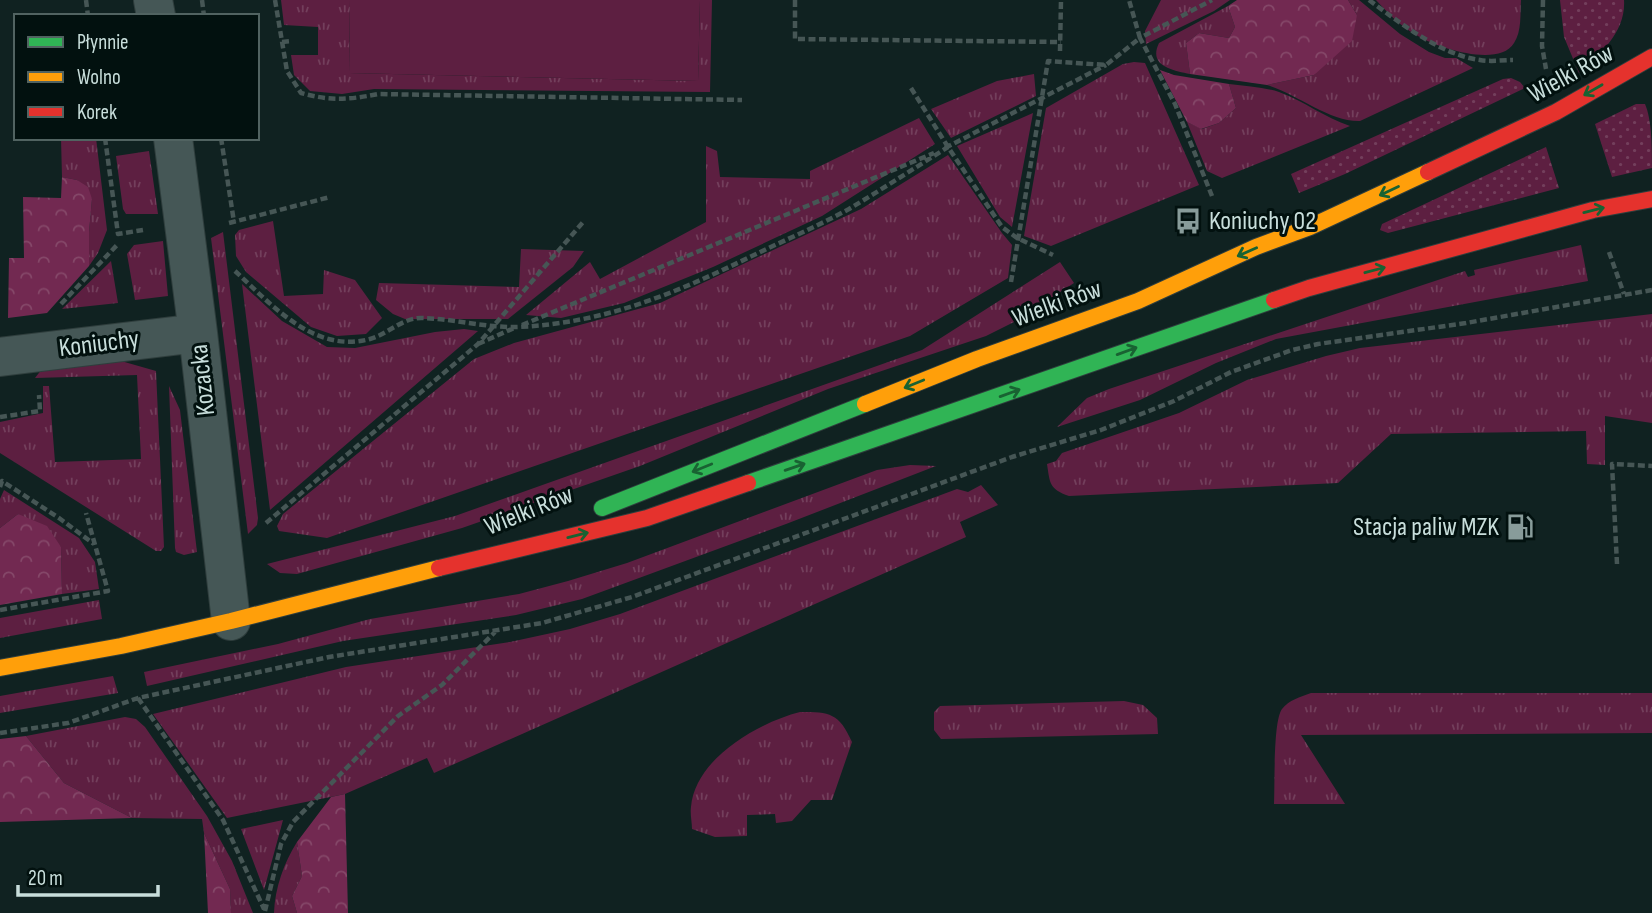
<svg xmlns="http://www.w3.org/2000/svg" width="1652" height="913" font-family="'Sofia Sans Condensed',sans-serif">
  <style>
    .grass { fill: url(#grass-tufts) }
    .forest { fill: url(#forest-crowns) }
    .park { fill: #5d1f41 }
    .garden { fill: url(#garden-dots) }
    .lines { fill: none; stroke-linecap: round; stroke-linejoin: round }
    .street-casing { stroke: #2f3e3d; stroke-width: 40 }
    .fast-casing { stroke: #2f3e3d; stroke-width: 18 }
    .slow-casing { stroke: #2f3e3d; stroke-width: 18 }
    .jam-casing { stroke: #2f3e3d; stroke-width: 18 }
    .path { stroke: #465655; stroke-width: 4.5; stroke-dasharray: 7 3.5; stroke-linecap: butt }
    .street { stroke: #455756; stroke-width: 38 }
    .fast { stroke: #30b455; stroke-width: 16 }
    .slow { stroke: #ff9f0a; stroke-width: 16 }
    .jam { stroke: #e5322d; stroke-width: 16 }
    .oneway { stroke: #196232 }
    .labels { text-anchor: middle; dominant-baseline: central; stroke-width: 6; stroke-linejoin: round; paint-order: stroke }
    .street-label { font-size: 26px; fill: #c8dedb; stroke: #02110f }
    .poi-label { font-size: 26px; fill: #c8dedb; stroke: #02110f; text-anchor: start }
  </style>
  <defs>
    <pattern id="grass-tufts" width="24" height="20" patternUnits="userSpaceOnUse" patternTransform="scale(1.75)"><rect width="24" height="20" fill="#5d1f41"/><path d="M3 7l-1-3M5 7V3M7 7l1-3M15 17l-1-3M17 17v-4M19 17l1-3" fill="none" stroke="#733f5c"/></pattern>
    <pattern id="forest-crowns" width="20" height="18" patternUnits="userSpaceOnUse" patternTransform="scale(1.75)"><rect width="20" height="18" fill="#722951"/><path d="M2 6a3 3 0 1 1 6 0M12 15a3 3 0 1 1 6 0" fill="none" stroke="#854869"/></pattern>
    <pattern id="garden-dots" width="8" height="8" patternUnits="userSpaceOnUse" patternTransform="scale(1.75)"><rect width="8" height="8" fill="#5d1f41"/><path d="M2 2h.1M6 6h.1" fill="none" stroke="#733f5c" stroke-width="1.8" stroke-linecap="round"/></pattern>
  </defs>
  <rect width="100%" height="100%" fill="#102221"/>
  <path class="grass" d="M281,0h69l-1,73 349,8 2,-81h12l-2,92 -336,-3 -32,5 -32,-3 -16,-16 -3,-20h27v-28l-34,-2z
    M1161,0h69l-16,11 -68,33 -1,-13z
    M1348,0h11l41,34 29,18 16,6h11l17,10 -113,53c-30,1 -63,-27 -93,-36l47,-10 43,-60z
    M1376,0h145c-1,14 1,31 -7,43 -15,25 -76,5 -96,-7 -17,-9 -29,-22 -42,-36z
    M1228,6l7,21 -6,11 -30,-5 -13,10 4,31c-18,-4 -42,-8 -31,-31z
    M1134,62l11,1 54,122 -148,61 -27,-10 22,-128 77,-44z
    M1034,74l2,22 -85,42 -20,-29 66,-28z
    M1229,84c17,2 34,3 50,8 25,9 46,26 71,34l-128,52 -15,-7 -20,-49 15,7 17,-6 17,-15z
    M1033,113l-21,114 -12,-10 -43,-71z
    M919,118l16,26 -113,72 -109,51 -89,36 -63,15 -35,-3 64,-53 10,17 106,-57v-76l11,5 3,26 90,2v-8z
    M61,138h35l11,92 -9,23 -9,13v-34l3,-33 -15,-19 -15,-3z
    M149,151l9,63h-32l-3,-5 -7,-53z
    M948,155l54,78 10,12 -4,33 -98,58 -583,202 -48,-7 -2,-5 6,-12 191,-155 40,-16 146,-40 201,-94z
    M273,221l11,75 39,-2 1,-24 31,10 27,38 -16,16 -29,2 -26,-9 -65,-55 -10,-16 -1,-21 4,-5z
    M223,232l35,286 -1,7 -9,9 -37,-296z
    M163,241l5,55 -33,4 -8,-46 7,-9z
    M1581,245l7,36 -312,58 -60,24 -76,37 -83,27 30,-29 22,-9 356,-118 3,6 7,-2 -1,-5z
    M521,249l63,2 -11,16 -65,52h-103l-12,-5 -17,-14 3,-17 140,4z
    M111,261l7,42 -56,6z
    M1060,262l14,21 -60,39 -28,14 -158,53 -188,77 -178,62 -165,46 -17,-1 -13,-9 188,-48 467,-166z
    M242,284l40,37 45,26 28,1 80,-16 29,-3 14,2 -208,179z
    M1652,314v109l-47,-7v49l-18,-1 -1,-33 -195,3 -53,49 -269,13c-20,-7 -19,-13 -22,-32l9,-3 6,-8 117,-40 68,-33 79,-24 34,-8z
    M121,361l35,10 8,176 -3,4h-5l-156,-98v-31l43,-9v-27h6l6,76 86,-3 -4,-84 -102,3 7,-9z
    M169,386l11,24 17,142 -13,3 -8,-3 -1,-4z
    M910,465l26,1 -150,58 -204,75 -66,16 -173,26 -196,45 -3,-14 134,-28 92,-25 149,-25 49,-13 59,-18 250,-93z
    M981,485l17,20 -38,17 6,15 -532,236 -7,-15 -82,36 -118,24 -74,-104 193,-47 164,-25 60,-13 50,-15 337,-125 11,3z
    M4,490l75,48 16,24 4,27 -37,5 -1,-47 -43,-33 -18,14v-29z
    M99,600l3,19 -102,19v-20z
    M113,676l5,17 -118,20v-17z
    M1311,693h341v40l-351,2 44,69h-71c1,-18 -1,-83 8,-95 7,-9 18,-12 29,-16z
    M1124,701l19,4 14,13 1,16 -217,5 -7,-9v-18l6,-6z
    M800,712c30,0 39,1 52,30l-20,58h-21l-19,21 -16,2 -1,-9 -28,1v21l-32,1 -23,-8c0,-7 -2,-15 -1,-22 4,-48 66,-84 109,-95z
    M125,717l11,2 9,8 62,89 25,45 21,52h-22l-1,-24 -26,-56 -2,-14 -70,-1 -68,-35 -38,-47z
    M283,820l-19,70 -23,-61z
    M297,842l5,34 -10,20 5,17h-23c1,-26 10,-50 23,-71z"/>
  <path class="forest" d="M1237,0h111l9,15 -5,26 -38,34 -47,10 -77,-11 -4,-31 13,-10 30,5 6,-11 -7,-21z
    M1160,70l14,5 55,9 7,24 -17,15 -18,6 -14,-7z
    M62,177l15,3 11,7 4,12 -3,33v34l-42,47 -39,5 1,-60h15l-1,-61 38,1z
    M18,514l29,12 14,21 1,47 -62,11v-77z
    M26,736l38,47 68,35 -132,4v-83z
    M345,794l3,119h-51l-5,-17 10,-20 -5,-34 34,-45z
    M204,833l26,56 1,24h-23z"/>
  <path class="park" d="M350,0h350l-2,81 -349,-8z"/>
  <path class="garden" d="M1560,0h64c2,31 -23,54 -45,73l-15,-36z
    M1511,78l9,4 5,6 -180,86 -46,19 -8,-19 212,-95z
    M1636,104h9c7,16 7,44 7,64l-40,9 -17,-53z
    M1546,147l13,41 -171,45 -8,-3 2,-6z"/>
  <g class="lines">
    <g class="street-casing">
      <path id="street" d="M153,0l3,16
        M173,138l25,195 33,288
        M0,357l198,-24"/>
    </g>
    <g class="fast-casing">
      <path id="fast" d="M748,483l526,-183
        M602,508l263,-104"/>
    </g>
    <g class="slow-casing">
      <path id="slow" d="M865,404l112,-45 161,-58 118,-54 54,-20 118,-55
        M0,668l121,-22 110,-25 208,-53"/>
    </g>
    <g class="jam-casing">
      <path id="jam" d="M1428,172l128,-60 96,-55
        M1274,300l35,-12 284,-78 59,-11
        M439,568l208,-50 101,-35"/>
    </g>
    <path class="path" d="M86,0l2,16
      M202,0l2,16
      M275,0l12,71 14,22c29,8 47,7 77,1l364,6
      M795,0v39l266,3
      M1369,0c31,23 72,55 111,60 11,2 23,0 33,0
      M1543,0l-1,46 4,23
      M282,42l10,-1
      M1060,51l1,-51
      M911,88l37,59 54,80 15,11 36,17
      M105,138l13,96 25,-4
      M221,138l13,84
      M945,148l161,-83
      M1212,196l-37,-92 -35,-66 72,-38
      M229,223l101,-26
      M1609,252l15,42
      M235,271c37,34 79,83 135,68 18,-5 33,-22 53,-21 32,1 64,10 95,9 88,-4 158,-34 236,-72 31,-15 64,-29 95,-46 33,-20 66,-41 99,-62
      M1011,282l37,-221 58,4 34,-27 -11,-38
      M61,304l57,-60
      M522,325l412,-172
      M478,344l36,-16
      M0,417l40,-6 -1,-16
      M0,487l2,-6 57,37 35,26
      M266,523l212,-179 106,-123
      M1617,564l-5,-100 40,2
      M0,610l108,-19 -22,-78
      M138,698l85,122 41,89
      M0,733l68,-10 70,-25 191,-41 213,-34 90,-26 380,-140 89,-27 73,-29 57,-29 61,-22 26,-6 148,-21 186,-33
      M265,911l16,-67 12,-22 105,-106 44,-31 53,-53"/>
    <use href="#street" class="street"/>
    <use href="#fast" class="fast"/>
    <use href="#slow" class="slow"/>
    <use href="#jam" class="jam"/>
  </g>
  <defs><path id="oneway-shaft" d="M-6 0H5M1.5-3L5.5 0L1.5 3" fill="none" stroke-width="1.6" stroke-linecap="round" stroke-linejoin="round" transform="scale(1.75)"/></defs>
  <g class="oneway">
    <use href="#oneway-shaft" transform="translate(1593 90) rotate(150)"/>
    <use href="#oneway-shaft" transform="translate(1389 191) rotate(155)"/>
    <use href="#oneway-shaft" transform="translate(1594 210) rotate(-14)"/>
    <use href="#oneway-shaft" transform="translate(1247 252) rotate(156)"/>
    <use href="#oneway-shaft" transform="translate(1375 270) rotate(-15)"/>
    <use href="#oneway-shaft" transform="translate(1127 351) rotate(-20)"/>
    <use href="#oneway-shaft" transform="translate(914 384) rotate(158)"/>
    <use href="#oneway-shaft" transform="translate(1010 393) rotate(-20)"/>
    <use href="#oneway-shaft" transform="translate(795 467) rotate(-19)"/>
    <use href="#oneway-shaft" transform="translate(702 468) rotate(158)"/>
    <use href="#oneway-shaft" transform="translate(578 535) rotate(-14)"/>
  </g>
  <defs>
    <g id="bus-bare" transform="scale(2.1)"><path d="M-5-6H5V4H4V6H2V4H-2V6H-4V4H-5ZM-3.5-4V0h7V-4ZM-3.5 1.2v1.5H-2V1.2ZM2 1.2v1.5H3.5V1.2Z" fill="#889c9a" stroke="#02110f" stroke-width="2.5" paint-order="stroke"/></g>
    <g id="fuel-bare" transform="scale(2.1)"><path d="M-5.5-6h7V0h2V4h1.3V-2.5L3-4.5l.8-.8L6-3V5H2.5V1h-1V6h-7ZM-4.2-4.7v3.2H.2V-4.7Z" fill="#889c9a" stroke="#02110f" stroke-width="2.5" paint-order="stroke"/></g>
  </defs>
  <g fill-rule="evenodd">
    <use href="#bus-bare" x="1188" y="221"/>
    <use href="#fuel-bare" x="1520" y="527"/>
  </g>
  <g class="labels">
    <g class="street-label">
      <text transform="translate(1571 74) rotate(-29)">Wielki Rów</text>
      <text transform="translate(1057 304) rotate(-20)">Wielki Rów</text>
      <text transform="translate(99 344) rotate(-7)">Koniuchy</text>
      <text transform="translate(203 380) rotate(-96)">Kozacka</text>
      <text transform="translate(529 511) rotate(-22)">Wielki Rów</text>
    </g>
    <g class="poi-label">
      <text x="1209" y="221">Koniuchy 02</text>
      <text x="1499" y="527" text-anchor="end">Stacja paliw MZK</text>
    </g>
  </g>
  <rect x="14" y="14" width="245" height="126" fill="#02110f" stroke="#516361" stroke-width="2"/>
  <rect x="28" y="37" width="35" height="10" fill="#30b455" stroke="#516361" stroke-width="2"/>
  <text x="77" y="49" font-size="21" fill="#c8dedb">Płynnie</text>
  <rect x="28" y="72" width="35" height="10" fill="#ff9f0a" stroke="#516361" stroke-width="2"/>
  <text x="77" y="84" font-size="21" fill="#c8dedb">Wolno</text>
  <rect x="28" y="107" width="35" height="10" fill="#e5322d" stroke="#516361" stroke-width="2"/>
  <text x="77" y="119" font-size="21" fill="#c8dedb">Korek</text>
  <path d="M18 885v10h140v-10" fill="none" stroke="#c8dedb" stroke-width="3.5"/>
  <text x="28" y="885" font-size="21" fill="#c8dedb" stroke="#02110f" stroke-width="5" paint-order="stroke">20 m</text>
</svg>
